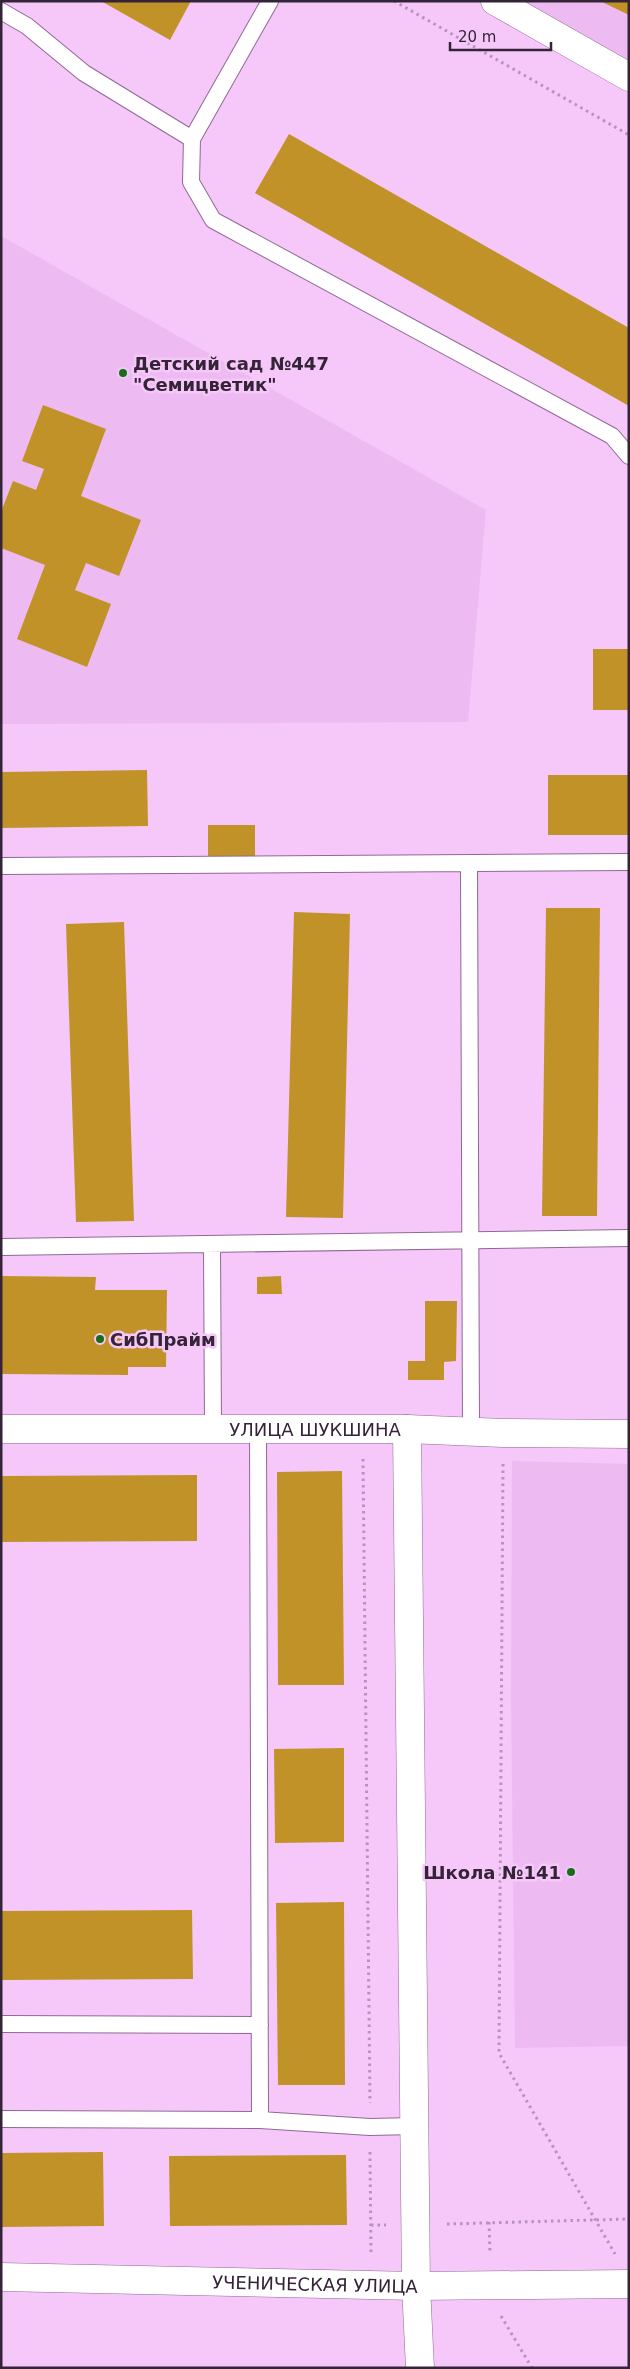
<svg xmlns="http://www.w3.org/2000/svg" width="630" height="2369" font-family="'DejaVu Sans',sans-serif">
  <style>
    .built { fill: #edbbf2 }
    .building { fill: #c19228 }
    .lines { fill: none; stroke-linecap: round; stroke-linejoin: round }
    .service-casing { stroke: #916895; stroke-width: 18 }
    .minor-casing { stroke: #916895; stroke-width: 29 }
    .path { stroke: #b793ba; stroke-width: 3; stroke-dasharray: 2.5 4; stroke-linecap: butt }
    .service { stroke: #fff; stroke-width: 16 }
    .minor { stroke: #fff; stroke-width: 28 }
    .poi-dot { fill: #166e18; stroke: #f5c8f9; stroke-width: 2 }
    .labels { text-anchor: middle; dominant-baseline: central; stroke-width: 5; stroke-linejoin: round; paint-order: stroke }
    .poi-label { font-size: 18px; font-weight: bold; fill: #352437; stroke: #f5c8f9; text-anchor: start }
    .street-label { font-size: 18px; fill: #352437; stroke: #f5c8f9 }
  </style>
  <rect width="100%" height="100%" fill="#f5c8f9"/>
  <path class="built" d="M519,1h110v63z
    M1,236l485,274 -18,212 -467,2z
    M512,1461l117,3v582l-114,2 -4,-350z"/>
  <path class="building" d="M101,1h90l-21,39z
    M600,1h29v14z
    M289,134l340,194v78l-374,-213z
    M43,405l63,24 -25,67 60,24 -22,56 -33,-13 -11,27 36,14 -24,63 -70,-28 28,-74 -44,-17v-36l12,-31 23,9 8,-21 -22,-8z
    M593,649h36v61h-36z
    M147,770l1,56 -147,2v-56z
    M548,775h81v60h-81z
    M208,825h47v34h-47z
    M546,908h54l-3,308h-55z
    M294,912l56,2 -7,304 -57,-1z
    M124,922l10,299 -58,1 -10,-298z
    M1,1276l95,1 -1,13h72l-1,77h-38v8l-127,-1z
    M281,1276l1,18h-25v-17z
    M425,1301h32l-1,60 -12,1v18h-36v-19h17z
    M342,1471l2,214h-66l-1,-213z
    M197,1475v66l-196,1v-66z
    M344,1748v94l-69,1 -1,-94z
    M344,1902l1,183h-67l-2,-182z
    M192,1910l1,69 -192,1v-69z
    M103,2152l1,74 -103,1v-74z
    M346,2155l1,70 -177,1 -1,-70z"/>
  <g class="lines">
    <g class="service-casing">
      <path id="service" d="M270,1l-78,138 -1,43 22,38 399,216 17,20
        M1,11l26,15 57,47 108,66
        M469,863l2,569
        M1,866l628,-4
        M212,1244l1,185
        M1,1247l628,-9
        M258,1429l2,691
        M1,2024l259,1
        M1,2119l259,1 110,7 44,-1"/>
    </g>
    <g class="minor-casing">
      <g id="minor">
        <path d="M495,1l134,76"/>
        <path id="s1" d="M1,1429h406l96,4 126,1"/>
        <path d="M407,1429l9,857 4,82"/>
        <path id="s2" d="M1,2277l415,9 213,-2"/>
      </g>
    </g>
    <path class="path" d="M394,1l235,134
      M363,1459l7,644
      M503,1464l-4,589 116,201
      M370,2152l1,103
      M489,2222l1,32
      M447,2224l182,-5
      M371,2225h15
      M501,2316l31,52"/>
    <use href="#service" class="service"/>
    <use href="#minor" class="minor"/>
  </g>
  <g class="poi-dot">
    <circle cx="123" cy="373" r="5"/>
    <circle cx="100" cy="1339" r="5"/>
    <circle cx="571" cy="1872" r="5"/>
  </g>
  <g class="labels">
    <g class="poi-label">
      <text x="133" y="363">Детский сад №447<tspan x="133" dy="21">"Семицветик"</tspan></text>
      <text x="110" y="1339">СибПрайм</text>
      <text x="561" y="1872" text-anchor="end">Школа №141</text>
    </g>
    <g class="street-label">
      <text stroke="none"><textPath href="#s1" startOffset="314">УЛИЦА ШУКШИНА</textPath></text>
      <text stroke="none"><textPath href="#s2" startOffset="314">УЧЕНИЧЕСКАЯ УЛИЦА</textPath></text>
    </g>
  </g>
  <rect width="630" height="2369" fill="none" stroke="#352437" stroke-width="5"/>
  <path d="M450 42v8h101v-8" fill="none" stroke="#352437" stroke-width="2.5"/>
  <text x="458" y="42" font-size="15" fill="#352437" stroke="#f5c8f9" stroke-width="4" paint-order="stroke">20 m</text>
</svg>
